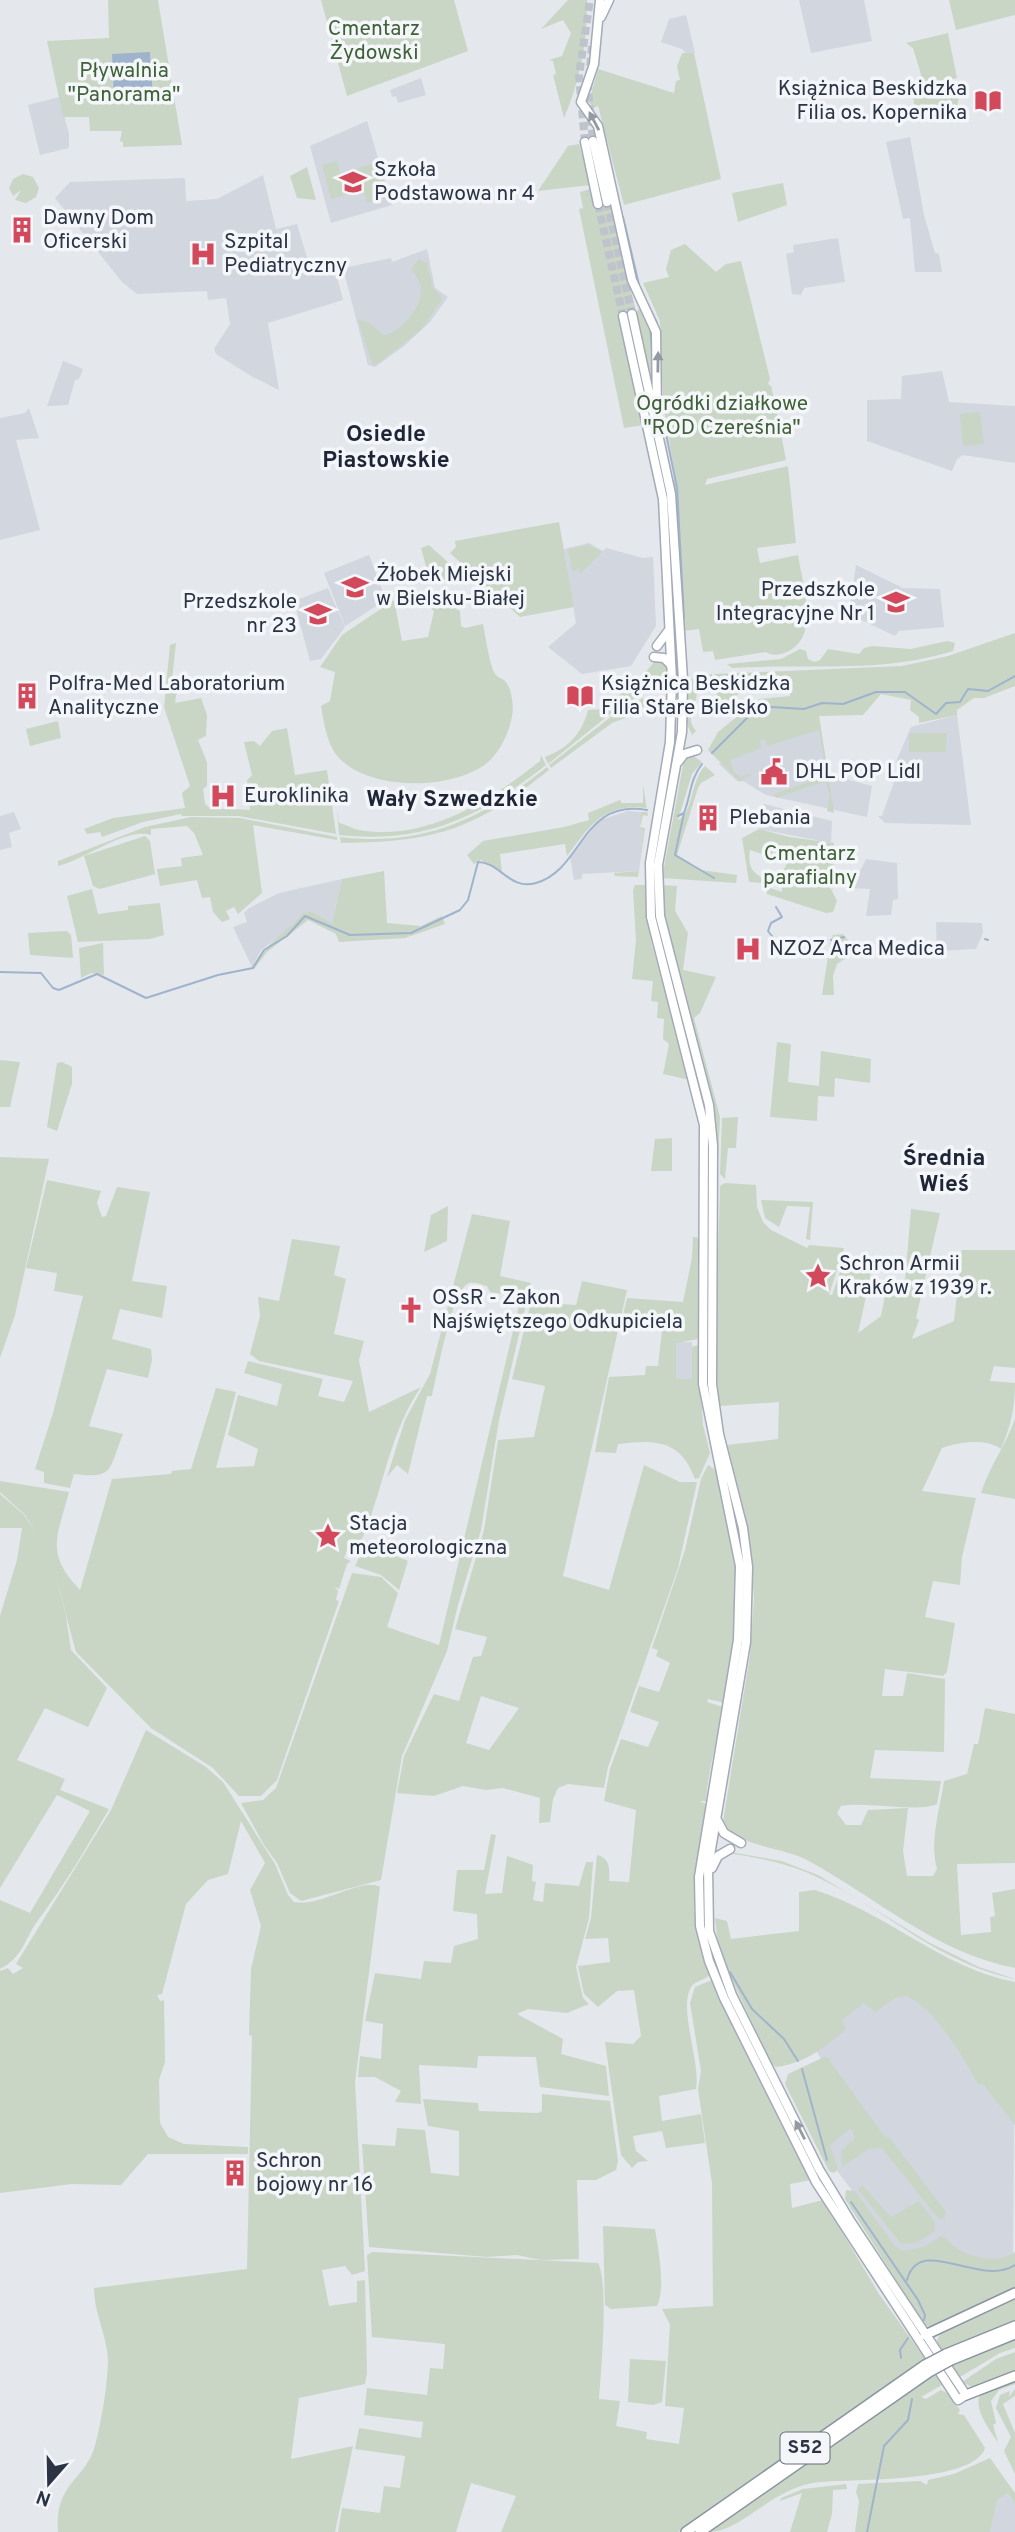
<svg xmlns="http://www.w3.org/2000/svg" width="1015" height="2532" font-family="Overpass,sans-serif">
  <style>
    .built { fill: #d2d6de }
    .green { fill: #c9d6c5; fill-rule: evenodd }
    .water { fill: #9fb4cc }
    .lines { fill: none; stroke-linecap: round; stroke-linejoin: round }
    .stream { stroke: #9fb4cc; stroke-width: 2 }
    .major-tunnel { stroke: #bfc3cb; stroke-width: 8; stroke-dasharray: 8 4; stroke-linecap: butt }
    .major-casing { stroke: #a3abb8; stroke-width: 11 }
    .highway-casing { stroke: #8b94a3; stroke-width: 12 }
    .major { stroke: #fff; stroke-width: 8 }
    .highway { stroke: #fff; stroke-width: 9 }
    .highway-bridge-casing { stroke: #8b94a3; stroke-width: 12; stroke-linecap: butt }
    .highway-bridge { stroke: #fff; stroke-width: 9 }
    .oneway { fill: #959aa2 }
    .labels { text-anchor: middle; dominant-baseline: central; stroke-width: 7; stroke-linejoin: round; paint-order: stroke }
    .shield { fill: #f4f6f9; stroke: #676e7b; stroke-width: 2 }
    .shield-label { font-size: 19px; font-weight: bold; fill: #2b3445 }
    .park-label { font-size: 21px; fill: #3f6138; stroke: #f4f6f9 }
    .poi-label { font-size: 21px; fill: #2b3445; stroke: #f4f6f9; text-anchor: start }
    .neighbourhood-label { font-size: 23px; font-weight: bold; fill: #1d2536; stroke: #f4f6f9 }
  </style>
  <rect width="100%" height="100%" fill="#e4e7ec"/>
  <path class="built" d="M799,0h65l8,41 -61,12z
    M686,15l9,38 -7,2 -6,-6 -21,-7 8,-23z
    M421,78l5,17 -28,8 -2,-7 -4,1 -2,-7z
    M59,97l10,37v14l-29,7 -12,-50z
    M367,121l25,84 -61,18 -21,-77z
    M910,137l14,78 11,38 4,1 3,18h-27l-5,-54 -7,1 -17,-77z
    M263,175l13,54 21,-5 14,47 23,-5 9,34 -75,23 11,67 -28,-14 -35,-22 -2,-5 16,-25 -4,-26 -18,2 -1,-9 -70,3 -15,-12 -67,-84 15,-16 115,-4 1,23 31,-2z
    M838,238l7,44 -41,6 -3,7 -9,-1 -6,-40 8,-2 -1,-7z
    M427,249l8,39 13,9 -18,25 -26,24 -29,21 -7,-2 -25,-97 48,-10 1,4z
    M63,361l20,8 -4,10 -4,1 -7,25 -21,1z
    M942,371l7,31 66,4v57l-52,-8 -6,4 -5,12 -85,-30v-41l34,-1 1,-23z
    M29,408l10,30 -23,2 24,90 -40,10v-122l25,-5z
    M589,543l14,8 3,-3 37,10 10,-1 3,69 -25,40 -49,8 -34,-27 28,-24 -12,-74z
    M369,555l17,45 -41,26 -21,-53z
    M856,565l47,23 37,1 4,38 -45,4 -4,5 -46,-22z
    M328,588l17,39 -24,32 -11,2 -16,-60z
    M957,715l14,110 -86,-2 -7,-7h4l18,-51 -4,-3 15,-35z
    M820,723l8,51 44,12 -5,31 -101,-22 -23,-14h-6l-18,-17 38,-23z
    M764,804l68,17 -1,22 -72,-14z
    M628,811l13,1 -2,15 4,4 -4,40 -57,3v5l-8,1 -4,-23 30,-37z
    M14,812l7,17 -12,4 3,14 -12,3v-34z
    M866,859l31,4 1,36 -5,1 -2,15 -25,1 4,-27 -18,-1z
    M342,879l-10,44 -19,-11 -52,38 -9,17 -19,-40 14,-5 -3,-9 5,-5 30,-15z
    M936,922l46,1 1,10 -7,16 -39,2z
    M676,1342h16v38l-16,-1z
    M881,1985l134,47 -2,230 -102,-10 -10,2 -64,-83 -8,-26 -8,-86 -16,-28z
    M1008,2493l7,11v28h-25l6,-32z"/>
  <path class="green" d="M108,0h50l24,145 -59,2v-5l-3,-1 2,-10h-32l-1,-14h-26l-16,-76 62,-3z
    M321,0h133l14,51 -121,45z
    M568,0h19c1,41 -7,81 -23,118l-11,-43 3,-1 -3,-13 -4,-1 13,-4 9,-23 -8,-13 -22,9z
    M949,0h66v15l-59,15z
    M948,33l9,45 -36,6 -3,-4 4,-2 -9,-30 -7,-5z
    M682,53h12l27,126 -97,26 -26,-99 -5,2 -4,-6 9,-33 76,24 2,-12 4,-1 -3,-14z
    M947,88l12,5 -3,23 -41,-4 -2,-18 6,-1 5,4 19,-3z
    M579,144l11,41 -52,6 30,-45z
    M337,161l9,34 -15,4 -9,-34z
    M377,163l9,35 -19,5 -9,-35z
    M307,167l9,33 -19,-2 -7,-22z
    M23,174l10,3 6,11 -3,9 -10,6 -11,-3 6,-10 -8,6 -4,-8 4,-9z
    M783,183l4,22 -49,17 -6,-29z
    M590,189l3,16 17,-3 26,110 5,-5 11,21 3,77 -21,-91 -15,3 25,108 -20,3 -45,-219 4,-1 -3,-16z
    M685,244l31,28 10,-8 15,-3 29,118 -2,5 3,2 4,16 11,58 -79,19 -2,6 83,-19 8,77 -39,5 3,15 38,-8c4,28 23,82 -11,97 -8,3 -15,4 -21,0l-51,8 -2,-9 -10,1 -4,-23 -16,2 -11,-149 3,-6 -12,-73 -3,-82 -17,-38 26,-6 -3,-8 5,-19z
    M419,259l8,4 6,25 8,8v5l-20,29 -45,35 -4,-1 -14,-44 10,2 16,13c16,-1 39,-30 37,-46 0,-7 -7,-13 -9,-21z
    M980,412l4,32 -21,2 -3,-32z
    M559,522l15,85 -54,10 -70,-64 6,-6 -1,-6z
    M429,545l33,30 -3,4 -22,1 -6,4 -10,-36z
    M589,545l13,7 -22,22 -1,-5 -7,2 -4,-22z
    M434,597l26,14 1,15 4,2 18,-4c2,10 7,45 13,51 2,3 6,3 9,6 7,7 9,26 7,35 -3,17 -12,36 -25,47 -34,27 -114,28 -146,-3 -14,-13 -17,-37 -20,-54l9,-5 5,-29 -15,-5 22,-32 52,-35 8,41 26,-4 6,-26 -5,-5z
    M1015,633v53l-31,12h-10l-17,12v5l-38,8v-6l-9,-7 1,-10 -30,-6 -18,21 -44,1 15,97 -7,-2 3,-16 -5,-14 -49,17 -2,-4 43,-15 6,1 3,-9 -7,-41 -52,16 -2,-7 -6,3 3,6 -32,12 4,12 6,5 12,-4 -12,9 -32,-32 10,-18 41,-33 31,-3 1,-17c-49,-1 -36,10 -73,27l-3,-32 187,-8 46,-10z
    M947,641l8,2 -2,8c-72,23 -147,12 -221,17l-5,-4 54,-5 19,-10 6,2 2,8 6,3 6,-2 8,-11 31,5 5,-6 8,-2 39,3z
    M176,643l-5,46h6l-2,14 26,-5 6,17 -1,21 -8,4 9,22v24l-4,3 2,15 5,4 40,2 -3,-30 5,-5 -8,-33 10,-1 6,5 12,-15 15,-3 8,47 32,-5 9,64 -97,-18h-57l-1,-2 -38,8 -41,15 -2,-5 -13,2 -3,-5 29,-11 72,-10 -3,-15 8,-7 -26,-79 6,-62z
    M656,660l11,6v17l-19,8 -7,-14z
    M712,674l1,14 -16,4c-1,16 -13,24 -1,39l-4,4 -6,-13 1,-42z
    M622,686l15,2 5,6 -32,20 -62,50 -3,-7c23,-9 37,-23 43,-47l29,-2z
    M643,698l4,7 -7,4 1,3 -29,11 -61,45 -2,-3 63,-49z
    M58,721l3,17 -31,8 -4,-17z
    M909,733h38l-1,19h-37z
    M541,755l5,10c-67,52 -120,79 -207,70l-2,-27 2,15c7,1 13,6 20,7 67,12 132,-30 181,-69z
    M692,755l10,7 -10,12 -14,46c15,-5 12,-39 27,-54l10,9 -14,8 -3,5 -21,67 24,15 36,5 -1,8 -74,-5 22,-118z
    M547,767l2,3c-75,60 -113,72 -208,73l-1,-6c85,10 142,-18 207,-70z
    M643,785l5,31 -5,-1 -3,12 5,1 -7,49 -23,-1 -1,-3 25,-2 4,-40 -4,-4 2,-15h6v-4c-44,-5 -56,17 -80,48l-2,-12 -65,10 2,18 -21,-12 -7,4 -7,-9 16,-14 81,-14 25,-7 -1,-7 32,-13 2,3h21z
    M191,817l49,1 97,19v3l-84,-15 9,68 -24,21 -4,-7 -8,4 4,8 -8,3 -9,-10 -3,-15 -8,1 -5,-18 -37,6 -3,-17 25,-3 -1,-8 22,-3 -9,-22 -7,-7 -36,3v6c-26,-8 -68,26 -93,31v-5l87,-34z
    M759,829l30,8 45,6 -1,48 -2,-10 -3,2 9,18 -4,11 -7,1 -59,-19v-7l15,5 -1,-15 6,-14 -3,-5 -5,2 -29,-10c-4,23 9,27 28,34l-29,-2 -7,-44z
    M145,836l5,5 5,33 -55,15 -7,-3 -9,-30z
    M384,871l3,52 34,3 21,-10 3,8 -40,14 -66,4 -3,-8 -28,-14 -41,32 -13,17 -2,-2c12,-23 35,-34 51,-54l10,-1 19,11 10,-44z
    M635,885h10l7,60 38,135 -27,-6 6,-30 -6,-5 1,-20 -7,-1 1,-16 -7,-1 2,-20 -21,-2 4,-39 -3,-50z
    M662,885l15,1 -2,25 13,22 -5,37 33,7 -16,36 -6,5 26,99 -2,43 -5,-52 -50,-190z
    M92,889l6,25 30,-4v-4l32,-3 4,32 -14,4 -72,3 -11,-46z
    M67,931l4,4 2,23 -43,-3 -2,-22z
    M843,934l14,17 -20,13 -4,12 1,19h-12l8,-52 3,-8z
    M103,943l1,32 -13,-2 -10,5 -2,-30z
    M777,1042l14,2 -3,38 31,4 2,-35 50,8 -1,24 -35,-5 -1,19 -16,-1 -1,25 -47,-4z
    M0,1060l20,2 -10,45h-10z
    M62,1062l10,5v17l-15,47 -10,-4 10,-64z
    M738,1117l-2,31h-8l-3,31 -5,-5 2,-56z
    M672,1138v33h-21l4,-32z
    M0,1157l49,2 -34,156 -15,43z
    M47,1180l54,11 -4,12 5,14 4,-1 11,-29 33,5 -18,89 35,5 -5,32 -42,-9 -8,30 39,10 1,11 -4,18 -41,-9 -18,57 34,8c-15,36 -8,45 -49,40l-4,14 -26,-5v-11l-9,-3 18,-56 30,-117 -29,-5 3,-18 -31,-5z
    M725,1183l31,2 1,22 6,15 8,8 36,18 2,-3 35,3 -15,47h3l12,-34 28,8 -14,64 23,-17 5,-25 19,-9 6,-73 29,4 -24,105 3,2 -7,19 42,-18 8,-71h53v118l-21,-2 -4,15 25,2c0,24 -4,43 -14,66 -16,-11 -41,-7 -59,-1l-20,43 54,7 -14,59 -2,28 -27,-4 -8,36 30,6 -8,49 -4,4 -58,-7 -3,27h21l4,-23 38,6 -1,73 -69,-2 -5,28 71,3 -4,23c-19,9 -74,-3 -96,2l-4,7 9,12h15l7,-15 40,-2 -5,43 4,25h26l4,-7c-8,-29 3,-59 7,-88l23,-7 7,-30h4l7,-36 30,6v149l-58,1 4,71 30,-3 -1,-15 5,-1 -3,-23 23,-4v79c-79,-15 -138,-70 -208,-108 -25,-13 -73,-14 -84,-38l27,-167 4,-57 -6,-70 -21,-83 51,-6 1,-37 -60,4c-7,-74 0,-147 1,-220z
    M761,1200l52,2 -3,38 -4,-1 4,-32 -23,-1 -8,21 -14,-9z
    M448,1206l-1,35 -23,11 7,-37z
    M472,1214l38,7 -10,55 31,7 -32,137 -18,110 -23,75 -11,46 -45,105 -21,124 -80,21 -11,-8 -13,-30 -13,-18 -23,-42 22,-3 13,-12 76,-215 29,4 17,16 -11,34 52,18 82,-348 -31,-5 -3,-6c-6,-1 -15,-6 -21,-1 -15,12 -29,90 -34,111h-5l-19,78 -11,-9 -10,12 18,-57 25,-46z
    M693,1237l7,1 -2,101 -22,4v36h16v-32l6,-2 5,80 7,28 -11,25 -4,1c-14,-39 -39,-40 -77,-35l-2,9 -21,-1 14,-75 36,-2 1,-9h12l5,-44 -41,-3 5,-21 56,4 9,-44z
    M292,1239l48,7 -6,29 12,4 -12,55 30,7 -5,19 10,52 52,-25c-36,52 -38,116 -68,170v-5l-6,-2 -3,8 7,3 -4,3 -8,25 -4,-2 3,4 -2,9 3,1 -62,179 -16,16h-22l-26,-28 -62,-40 -75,-76 -22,-81 11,39 6,40 36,38 -19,39 -43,-19 -28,52 48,19 -5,11 49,19c-22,38 -44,75 -70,110 -14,18 -16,39 -39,50v-69l30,13 60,-102 -33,-16 -57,93v-272l17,-56 5,-32h-22v-34l24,21 11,16 -10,-16 -25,-23v-11l69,11c-11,43 -25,61 11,98l32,-111 59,-5 1,-3 19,-2 25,-81 20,4 -20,76 38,-2 4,-17 -30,-14 10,-40 39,11 5,-22 -38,-11 4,-12 75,18 -5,17 26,6 9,-21 -94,-20 -9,-7 10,-38 -2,-19 21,4z
    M582,1281l45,9 -64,286 46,14 35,-125 36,17h17l-19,86 -70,199 -4,21 -36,-4 -10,4 -5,11 -3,23 -11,1 1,-25 -37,-10 -17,2 -23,-4 -29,10 -37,-3 7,-37 30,-62 25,7 14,-44 8,-1 6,-19 -32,-8 29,-99 14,-90 36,-3 11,-51 -33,-7 19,-77 45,3zM481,1696l38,12 -30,42 -23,-7z
    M1015,1419v80l-34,-6c8,-26 25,-48 34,-74z
    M708,1465l9,6c7,30 17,61 19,91 4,48 -4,94 -11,141l-17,-4 -1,3 16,5c-5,32 -15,62 -17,94h-6l6,3 -11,76 -1,29 16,66c-6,5 -15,6 -19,12 -13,23 10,74 5,102l-37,7 3,25 39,-7 4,29 -39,5 -4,-17 -29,5 3,15 12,10 -10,1 -6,6 -11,-13 -16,-113 28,2 8,-8 -7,-46 -17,1 -19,16 -14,-13 -6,-28 32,-4 -2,-24 -23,1 6,-21 6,-63c13,3 13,14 12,26l20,1 7,-72 -32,-9 6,-32 11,-30 27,8 11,-25 -29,-10 9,-26 20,6 11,-29 -14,-7 2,-6 -6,-2 33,-98 16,-71z
    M367,1541l21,6 -2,5 22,9 -9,29 -18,-15 -26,-9z
    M146,1730l60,37 17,15 52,82 13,31 6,7c25,6 69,-26 86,-15l-25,195 10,189 -13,4 -7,-9 -23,4 7,36 28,-4v-21l8,-1 2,93 -2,11 -66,14 -8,61 62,-13 -18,86h-277c-4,-51 29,-51 38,-90 6,-24 11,-55 12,-80 0,-25 -14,-48 -14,-74l153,-19 5,-233 -3,-1 2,-66 10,-43 -11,-36 15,-27 -24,-42 -13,53 -20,6 -22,24 -24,90 -5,1 3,6 4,-1 1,62 -6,18 1,43 8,14 16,7 64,3v7h-100l-27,31 -49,-1 -72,9v-222l8,-3 5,6 10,-6 -7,-4 95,-154z
    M491,1834l5,1 -11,59 17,-1 5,-37 26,9 -1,16 4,1 -3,18 10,2 2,-19 34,3 7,-24h7l-4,56 -13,49 7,31 6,6 -22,9 -39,-4 -11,5 46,25 -2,15 45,12 3,30 -69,-9 -4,-30 -58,-1 -1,12 -58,-3 2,39 -26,-2 6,-11 -26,-14h-17l2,-21 21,3 2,-35 -18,-3 10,-48 46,6 3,-18 27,2 3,-17 24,-7 -1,-25 -24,-3 4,-41h27z
    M731,1852l50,9 37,14 112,68 49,24 36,12c-75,-15 -128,-68 -194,-100 -30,-15 -60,-21 -93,-26z
    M815,1890c71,22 126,78 200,92v143l-32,-41h-5c-15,-27 -43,-76 -72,-88l-11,2 -20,14 -11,-9 -22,17 4,9c-23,20 -41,34 -70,38l-5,-4 -52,-111 -4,-34 12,3 4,18 68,-8v-39z
    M712,1980l99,200 -21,4 2,24 31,-8 56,94 46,65 -247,173h-177l15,-36 -45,-13 -15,49h-118l4,-24 38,5 4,-27 16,2 5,-32 -50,-7 4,-21 62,10 2,-16 -59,-7 3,-27 60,7 3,-27 13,1 2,-25 -73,-7 -5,-82 5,-3 226,11c11,19 3,110 1,136l21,2 -4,25 31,6 -1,7 33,5 5,-36 -19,-2 5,-81 -8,-16 51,-3 -1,-123 -14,-94 3,-18 -11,-68 5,-16z
    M824,2057h3l58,80h4l57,75 -2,7 -6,-1 -56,-70 -13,1 -27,18 -1,-16 14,-13 -4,-10 -21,17 8,24 -4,4 -5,-2 -44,-87 3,-10z
    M542,2094l68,7 8,60 -2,9 -20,10h-19l2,79 -38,1 -24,-5 -30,2 -118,-10 -7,-103 33,2 2,-18 28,2 6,43 28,3v-45l-31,-5 -5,-27 55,4 1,8 59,2 4,-2z
    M862,2185l29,32 28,-16 16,21v9l-19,12 -15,1 -43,-55z
    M846,2190l9,1 40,55 8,5 23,-5 15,-10c7,2 7,5 13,10 16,13 44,18 61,6v37l-80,37h-10l-80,-127z
    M603,2226l52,3c3,19 11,59 2,77l-46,3 -6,-4z
    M1015,2297v23l-74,32 -4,-12 4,-7z
    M1015,2340v8l-15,5 -40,24 -9,-11z
    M1015,2352v21l-43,14 -10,-5 34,-23z
    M630,2359l36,2 -4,41 -9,3 -25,-3z
    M935,2375l7,10 -21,12 5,2 15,-9 8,4 11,16 -2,4 6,1 21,33c-11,35 -132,31 -164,34 -47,3 -79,50 -111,50l191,-137z
    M1015,2380v4l-16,6 -8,11 5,22 -3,2 5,17c-9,-13 -26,-35 -17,-49z
    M1015,2389v7l-12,8 12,29v41l-11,-23 7,-14 -15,-29 4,-13 10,-4 -1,6z
    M990,2458l25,35v11l-7,-11 -11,7 -7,32h-135l4,-31 -3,-9 2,-8 62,-3 7,4 1,-5 26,-6z
    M846,2484l1,5 -14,1 -1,24 -5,18h-37l12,-39 -22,8 1,-3 22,-9z"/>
  <path class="water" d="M150,52l1,23 -38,2 -1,-23z
    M152,77v19l-38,2 -1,-20z"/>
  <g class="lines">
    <path class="stream" d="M623,217l17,72
      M646,301l11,22
      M650,327l2,22
      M664,424l13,64 7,130
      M712,753l40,-40 19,-6 33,2 18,-6 21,1 33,-12h29l31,22 10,-11 14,-1 8,-13 20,2 27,-15
      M684,813l-9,42 39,23
      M678,816l6,-3c7,-18 6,-34 18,-49
      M776,907l6,10 -11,6 -3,8 8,10 20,3
      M985,939l3,1
      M831,940l13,-3
      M820,942l7,-2
      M0,972l41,1 12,15 6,2 38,-16 49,24 72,-23 35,-7 11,-18 23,-14 18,-20 45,19 61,-2 49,-23 8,-10 10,-38c22,0 32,29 58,21 48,-14 44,-84 111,-73
      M730,1972l22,37 32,30 14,22
      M802,2069l25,91
      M851,2202l67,98 7,15 -1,5
      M907,2280c13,-47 72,8 108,-15
      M901,2358l-1,-8 8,-12
      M867,2532l17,-86 24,-26 4,-21"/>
    <path class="major-tunnel" d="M592,46l-4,45 5,50
      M585,142l-6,-67 11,-75
      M607,202l25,112
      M598,204l25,112"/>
    <g class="major-casing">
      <path id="major" d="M600,0l-6,64 -13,38 17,24 34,154 24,52 1,81
        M601,17l8,-17
        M593,141l14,61
        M585,142l13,62
        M623,316l40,183 9,181 -2,62 -20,121 1,54 53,208 -1,259 37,182 -2,74 -39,237 1,49 9,35 15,37 92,184 142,218 8,-5 -115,-173 -32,-53 -87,-174 -23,-64 -1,-64 38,-225 2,-75 -5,-39 -24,-94 -7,-50 1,-238 -4,-41 -49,-189 -2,-51 24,-133 1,-53 -12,-185 -39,-180
        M657,646l12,-16
        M654,657l10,1 7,7
        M678,762l6,-8 13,-4
        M717,1820l7,13 17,10
        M712,1868l6,-12 12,-7"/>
    </g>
    <g class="highway-casing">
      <path id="highway" d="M925,2335l90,-42
        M946,2354l69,-28
        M951,2360l64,-26
        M966,2395l49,-19
        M686,2532l239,-167
        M700,2532l229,-160"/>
    </g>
    <use href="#major" class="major"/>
    <use href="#highway" class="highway"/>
    <g class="highway-bridge-casing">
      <path id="highway-bridge" d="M925,2365l21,-11
        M929,2372l22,-12"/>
    </g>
    <use href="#highway-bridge" class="highway-bridge"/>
  </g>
  <defs><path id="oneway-solid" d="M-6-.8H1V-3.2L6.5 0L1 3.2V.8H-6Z" transform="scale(1.75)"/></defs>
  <g class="oneway">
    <use href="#oneway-solid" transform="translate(594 121) rotate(-118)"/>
    <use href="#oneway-solid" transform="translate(658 362) rotate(-89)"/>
    <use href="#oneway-solid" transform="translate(800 2130) rotate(-117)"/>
  </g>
  <defs>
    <g id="library-bare" transform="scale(2.1)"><path d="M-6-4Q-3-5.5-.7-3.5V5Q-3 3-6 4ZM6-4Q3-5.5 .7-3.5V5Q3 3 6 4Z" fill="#d1495b" stroke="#f4f6f9" stroke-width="2.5" paint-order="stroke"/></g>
    <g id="school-bare" transform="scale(2.1)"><path d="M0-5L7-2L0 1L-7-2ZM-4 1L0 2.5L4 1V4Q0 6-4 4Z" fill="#d1495b" stroke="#f4f6f9" stroke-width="2.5" paint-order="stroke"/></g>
    <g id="building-bare" transform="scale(2.1)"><path d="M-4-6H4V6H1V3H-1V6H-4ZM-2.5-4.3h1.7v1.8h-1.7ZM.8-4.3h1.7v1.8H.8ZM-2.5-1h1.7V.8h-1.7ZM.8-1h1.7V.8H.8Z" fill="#d1495b" stroke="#f4f6f9" stroke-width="2.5" paint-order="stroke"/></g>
    <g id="hospital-bare" transform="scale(2.1)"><path d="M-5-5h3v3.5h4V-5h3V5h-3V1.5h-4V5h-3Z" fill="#d1495b" stroke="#f4f6f9" stroke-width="2.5" paint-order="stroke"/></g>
    <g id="civic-bare" transform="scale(2.1)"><path d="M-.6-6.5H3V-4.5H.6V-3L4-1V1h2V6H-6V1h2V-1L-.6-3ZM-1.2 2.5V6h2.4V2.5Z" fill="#d1495b" stroke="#f4f6f9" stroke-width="2.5" paint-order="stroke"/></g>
    <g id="sight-bare" transform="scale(2.1)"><path d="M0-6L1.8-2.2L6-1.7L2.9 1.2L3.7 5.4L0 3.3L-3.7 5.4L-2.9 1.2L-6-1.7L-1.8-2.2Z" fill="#d1495b" stroke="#f4f6f9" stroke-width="2.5" paint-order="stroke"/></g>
    <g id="church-bare" transform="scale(2.1)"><path d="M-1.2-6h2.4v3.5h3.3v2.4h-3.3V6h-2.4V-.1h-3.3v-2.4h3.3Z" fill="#d1495b" stroke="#f4f6f9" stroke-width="2.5" paint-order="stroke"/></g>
  </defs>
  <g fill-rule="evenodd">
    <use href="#library-bare" x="988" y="101"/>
    <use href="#school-bare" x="353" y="182"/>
    <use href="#building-bare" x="22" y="230"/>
    <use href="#hospital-bare" x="203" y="254"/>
    <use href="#school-bare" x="355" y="587"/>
    <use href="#school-bare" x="896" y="602"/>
    <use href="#school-bare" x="318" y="614"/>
    <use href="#building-bare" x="27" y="696"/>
    <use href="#library-bare" x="580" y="696"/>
    <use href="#civic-bare" x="774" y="772"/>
    <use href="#hospital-bare" x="223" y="796"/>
    <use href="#building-bare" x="708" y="818"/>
    <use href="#hospital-bare" x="748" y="949"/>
    <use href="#sight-bare" x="818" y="1276"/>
    <use href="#church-bare" x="411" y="1310"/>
    <use href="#sight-bare" x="328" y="1536"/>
    <use href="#building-bare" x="235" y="2173"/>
  </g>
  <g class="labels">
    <rect class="shield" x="780.5" y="2432.5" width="49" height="31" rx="5"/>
    <g class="shield-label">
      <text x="805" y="2448">S52</text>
    </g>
    <g class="park-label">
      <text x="374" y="29">Cmentarz<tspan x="374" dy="24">Żydowski</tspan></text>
      <text x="124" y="71">Pływalnia<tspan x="124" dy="24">"Panorama"</tspan></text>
      <text x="722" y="404">Ogródki działkowe<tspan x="722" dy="24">"ROD Czereśnia"</tspan></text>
      <text x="810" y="854">Cmentarz<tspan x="810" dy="24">parafialny</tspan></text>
    </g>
    <g class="poi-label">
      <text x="967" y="89" text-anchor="end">Książnica Beskidzka<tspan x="967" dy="24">Filia os. Kopernika</tspan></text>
      <text x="374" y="170">Szkoła<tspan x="374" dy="24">Podstawowa nr 4</tspan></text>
      <text x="43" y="218">Dawny Dom<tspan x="43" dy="24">Oficerski</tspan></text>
      <text x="224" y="242">Szpital<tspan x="224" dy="24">Pediatryczny</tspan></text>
      <text x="376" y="575">Żłobek Miejski<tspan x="376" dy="24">w Bielsku-Białej</tspan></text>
      <text x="875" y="590" text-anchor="end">Przedszkole<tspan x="875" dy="24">Integracyjne Nr 1</tspan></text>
      <text x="297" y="602" text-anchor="end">Przedszkole<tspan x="297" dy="24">nr 23</tspan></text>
      <text x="48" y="684">Polfra-Med Laboratorium<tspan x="48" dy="24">Analityczne</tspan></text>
      <text x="601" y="684">Książnica Beskidzka<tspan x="601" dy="24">Filia Stare Bielsko</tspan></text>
      <text x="795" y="772">DHL POP Lidl</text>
      <text x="244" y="796">Euroklinika</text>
      <text x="729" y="818">Plebania</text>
      <text x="769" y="949">NZOZ Arca Medica</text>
      <text x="839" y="1264">Schron Armii<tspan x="839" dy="24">Kraków z 1939 r.</tspan></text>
      <text x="432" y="1298">OSsR - Zakon<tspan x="432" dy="24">Najświętszego Odkupiciela</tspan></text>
      <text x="349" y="1524">Stacja<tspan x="349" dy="24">meteorologiczna</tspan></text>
      <text x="256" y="2161">Schron<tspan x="256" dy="24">bojowy nr 16</tspan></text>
    </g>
    <g class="neighbourhood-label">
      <text x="386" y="435">Osiedle<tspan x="386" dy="26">Piastowskie</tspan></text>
      <text x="452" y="800">Wały Szwedzkie</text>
      <text x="944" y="1159">Średnia<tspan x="944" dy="26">Wieś</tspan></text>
    </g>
  </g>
  <g transform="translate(49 2483) rotate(200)" stroke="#f4f6f9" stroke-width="5" paint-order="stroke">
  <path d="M0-5L12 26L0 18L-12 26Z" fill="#2b3445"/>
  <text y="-10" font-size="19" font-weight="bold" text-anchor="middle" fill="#2b3445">N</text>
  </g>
</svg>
